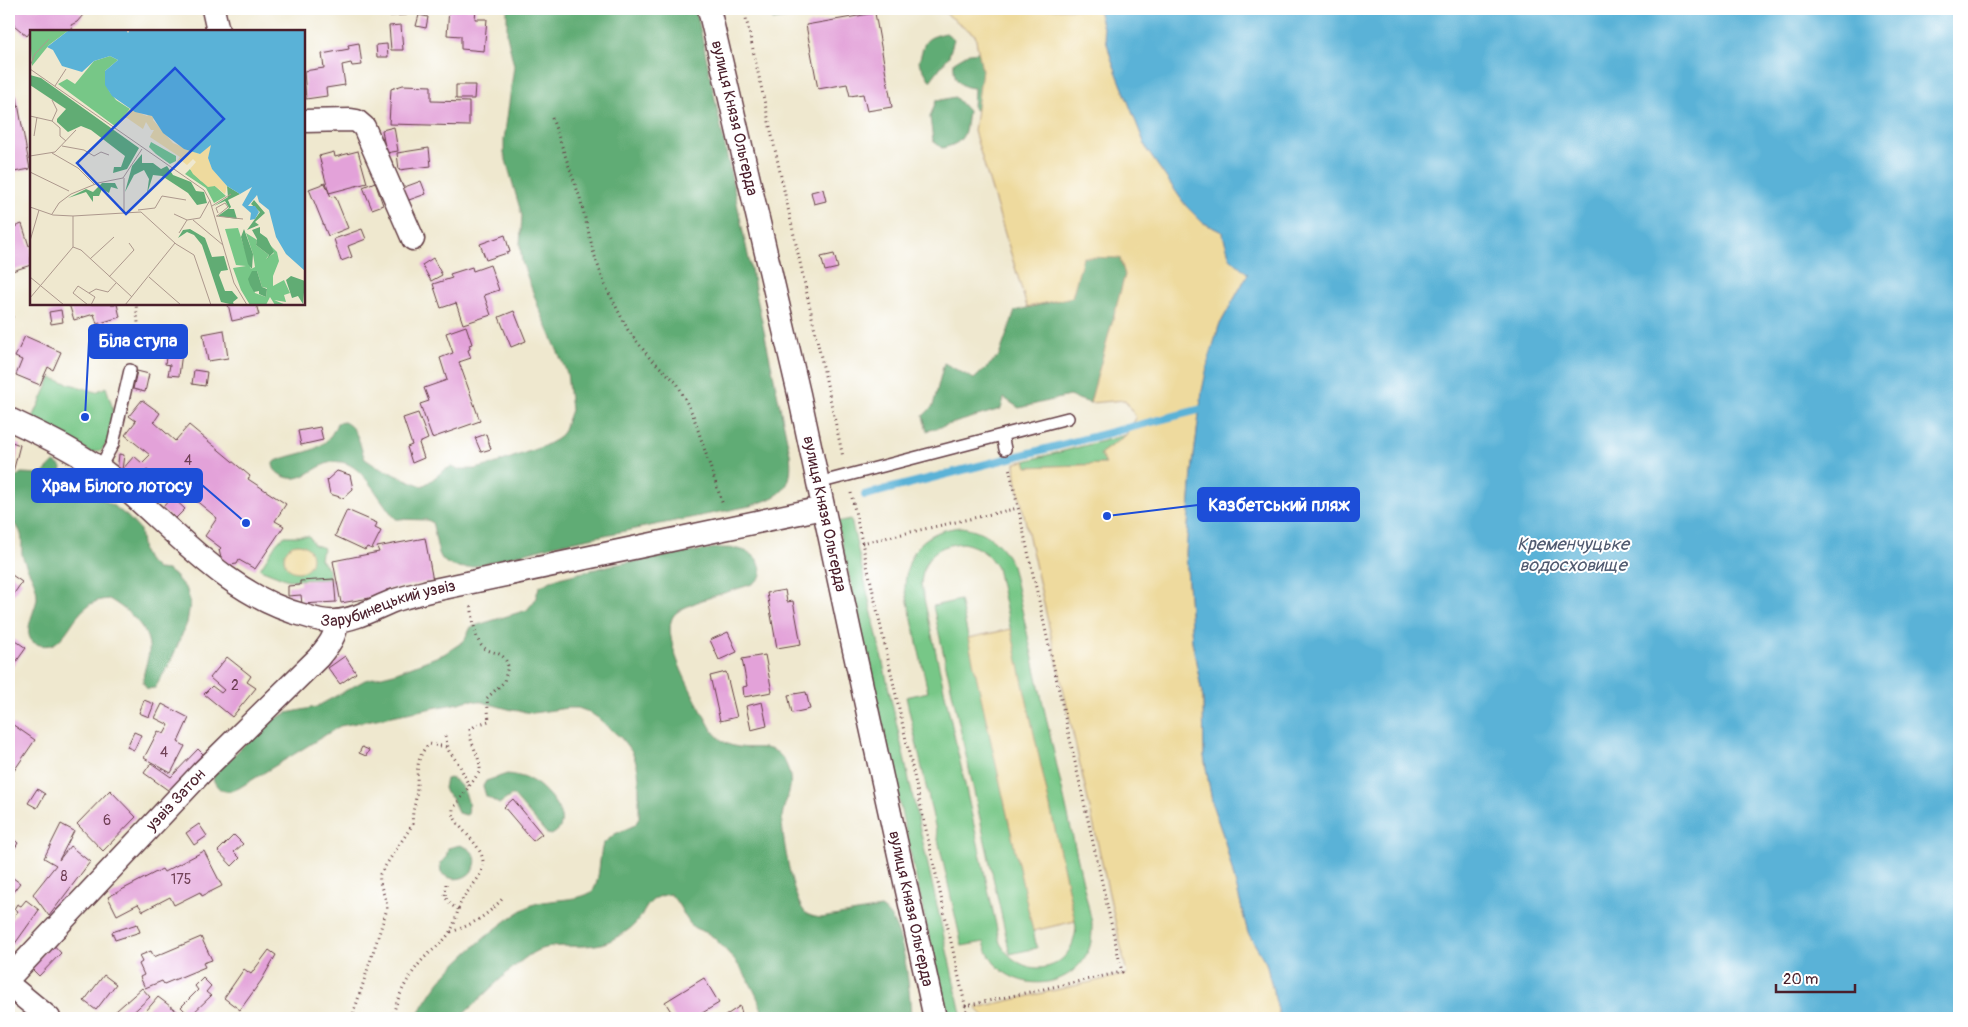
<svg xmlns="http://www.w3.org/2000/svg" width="1968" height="1027" font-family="Pangolin,sans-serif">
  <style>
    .green { fill: #77c787; stroke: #607359; fill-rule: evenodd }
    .forest { fill: #61ac74; stroke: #566650 }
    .sand { fill: #eeda9e; stroke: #9c7c64 }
    .water { fill: #5ab2d7; stroke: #526881 }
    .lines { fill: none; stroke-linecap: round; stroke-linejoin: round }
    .stream { stroke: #5ab2d7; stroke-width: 8 }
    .building { fill: #e3a2d9 }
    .lane-casing { stroke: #633d44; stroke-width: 14 }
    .street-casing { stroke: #633d44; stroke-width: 25 }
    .path { stroke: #633d44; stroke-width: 3; stroke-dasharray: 1 4; stroke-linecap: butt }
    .lane { stroke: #fff; stroke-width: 11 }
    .street { stroke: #fff; stroke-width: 22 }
    .labels { text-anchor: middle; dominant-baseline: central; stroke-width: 4; stroke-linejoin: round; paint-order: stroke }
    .number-label { font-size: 14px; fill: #704056 }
    .street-label { font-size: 16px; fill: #4a1f2b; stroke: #fff }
    .water-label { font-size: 18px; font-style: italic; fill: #505a70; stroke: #fff }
    .inset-road { fill: none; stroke: #ad988d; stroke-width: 1 }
    .view { fill: #1d4ed8; fill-opacity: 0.15; stroke: #1d4ed8; stroke-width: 2.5 }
    .inset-edge { fill: none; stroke: #4a1f2b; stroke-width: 2.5 }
    .leader { fill: none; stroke: #1d4ed8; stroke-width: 2 }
    .callout-dot { fill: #1d4ed8; stroke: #fff; stroke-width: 2 }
    .callout { fill: #1d4ed8; stroke: #1d4ed8; stroke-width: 2 }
    .callout-label { font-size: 18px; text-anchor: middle; font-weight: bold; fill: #fff }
  </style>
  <rect width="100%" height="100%" fill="#fff"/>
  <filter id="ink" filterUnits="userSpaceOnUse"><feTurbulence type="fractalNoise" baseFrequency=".02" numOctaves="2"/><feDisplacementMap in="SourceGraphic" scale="10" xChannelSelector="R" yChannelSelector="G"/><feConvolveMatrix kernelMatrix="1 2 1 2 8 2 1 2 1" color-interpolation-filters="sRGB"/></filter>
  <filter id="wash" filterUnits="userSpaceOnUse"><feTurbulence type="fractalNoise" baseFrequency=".0096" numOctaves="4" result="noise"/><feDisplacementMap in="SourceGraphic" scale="20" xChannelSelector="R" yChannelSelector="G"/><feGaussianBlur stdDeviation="1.12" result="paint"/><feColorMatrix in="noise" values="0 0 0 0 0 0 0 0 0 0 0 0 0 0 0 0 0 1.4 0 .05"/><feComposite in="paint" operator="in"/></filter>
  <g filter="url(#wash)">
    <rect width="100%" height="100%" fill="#efe8cf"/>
    <path class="green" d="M770,9h64l-61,11z
      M51,378l45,14 10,-5 7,22 -5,32 -6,9 -10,3 -60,-33z
      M1126,435l-26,19 6,10 -79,3 -2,-6z
      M851,519l111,499h-15l-110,-496z
      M962,527c25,4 39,15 50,38l80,358c0,9 0,18 -3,26 -20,49 -93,43 -105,-7l-22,4 -56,-249 22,-5 -23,-104c1,-37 19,-58 57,-61zM963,543c17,4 25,10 34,25l79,358c-2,47 -53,57 -76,17l-79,-358c2,-27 14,-40 42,-42z
      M285,536h24l5,9 10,3 -3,5 -1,6 9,11v9l-41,1 -28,-11 17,-27z
      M960,600l77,348 -27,6 -77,-348z"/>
    <path class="forest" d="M507,9h189l94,445c4,35 -8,42 -40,52l-195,39 -87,23c-35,-1 -28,-18 -36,-46l-5,-2 -31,-1c-15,-15 -32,-54 -55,-57 -23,-4 -37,26 -60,13 -5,-3 -8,-6 -8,-12 5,-4 12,-5 18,-7 23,-6 37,-9 46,-33l7,-1c15,7 15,22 21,37l12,8 45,19c11,-5 18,-15 29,-19l6,2h18l16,-4 53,-19 13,-7 6,-7 8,-22 -4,-37 -29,-67 -16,-44 -2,-18 2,-28 -18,-63v-13l10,-74 -7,-31z
      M946,33l8,6 -5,17 -19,25 -11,-19c6,-21 4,-24 27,-29z
      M991,51l-8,64 -10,-7 1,-20c-17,-1 -21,-11 -20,-26l15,-9z
      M955,97l13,14c-3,23 -2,32 -26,37l-9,-7 -3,-24 6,-16z
      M1083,256l37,1 5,18 -35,128 -21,-7 -50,12 -15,-10 -3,11 -74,22 -4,-15 10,-10 11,-43 30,16 25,-23 16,-45 57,-14z
      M54,462l8,5 -2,18 5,6 12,7 18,-2 16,8 16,12 13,14 3,22 4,8 10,9 10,1 7,5 13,15 3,14 -3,19 -17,40 -15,25 -8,1 -4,-7c0,-11 5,-21 6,-31 2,-23 -23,-42 -40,-52 -40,1 -38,53 -69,46 -23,-5 -4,-34 -3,-47 1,-17 -12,-29 -15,-44 -1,-9 2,-18 -4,-26 -2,-3 -6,-5 -9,-7v-39l12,-9 21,1z
      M715,548c18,0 41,-1 46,21 2,8 -3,11 -9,15 -19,7 -61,17 -76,29 -22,19 25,96 36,117 5,6 10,12 18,15 24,8 47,-8 58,24 8,21 -6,32 -6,52 1,20 10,75 22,90 4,5 11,6 17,7l60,-10c24,12 29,85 30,110h-147c-7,-31 -28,-59 -51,-81 -6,-6 -15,-6 -21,-11 -9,-10 -11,-21 -22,-32 -26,4 -22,17 -36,31 -5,5 -13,10 -19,13 -22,14 -50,4 -74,11 -20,6 -64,54 -82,69h-44c9,-12 16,-26 26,-38 17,-21 66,-64 91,-75 16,-7 53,-3 62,-16 6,-10 5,-33 9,-45l12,-10 20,-9 4,-7v-40l-2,-13 -5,-13 -11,-14 -23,-20 -9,-6 -11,-4h-11l-34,5 -21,-3 -30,-8 -13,-2 -10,3 -119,23 -101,62c-13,5 -20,5 -26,-9l2,-6 53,-51 19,-9 29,-6 49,-27 29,-7 50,-19 20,-13 7,-14 56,-17 8,-10 4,-13 16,-8 57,-14z
      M507,774c9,1 19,3 27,8 14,8 43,42 17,53l-4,-1 -33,-38h-3l-12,8 -13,-8 -3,-10 3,-5z
      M450,778c13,4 21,24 18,36l-2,1 -8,-2 -6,-15 -6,-5 -2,-5 2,-9z
      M460,845c34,10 6,48 -19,28l-1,-10 6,-5 2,-10z"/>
    <path class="sand" d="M940,9h158l13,49 36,92 39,56 16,16 20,10 26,42 -29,52 -17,65 -10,81 -6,81 6,88 11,57 1,58 9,51 11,31 24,95 18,30 14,55h-294l-10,-10 151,-34 -111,-495 -1,-16 10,-2 2,6 79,-3 -6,-10 26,-19 10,-17 -11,-18 -35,3 35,-128 -5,-17 -37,-1 -11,40 -45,10 -53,-176 8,-61 -7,-35z
      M284 558a14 14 0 1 1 28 0a14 14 0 1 1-28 0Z
      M1011,629l64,292 -42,10 -65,-293z"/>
    <path class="water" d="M1098,9h861v1009h-679l-14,-55 -18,-30 -24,-95 -11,-31 -9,-51 -1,-58 -11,-57 -6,-88 6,-81 10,-81 6,-29 11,-36 29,-52 -18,-16 -8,-26 -20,-10 -16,-16 -39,-56 -36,-92z"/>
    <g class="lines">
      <path class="stream" d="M865,495l345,-88"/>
    </g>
    <g id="blocks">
      <path class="building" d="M16,9h59l8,6 -6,7 -6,3 2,6h-42l-4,5 -18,-15v-4z
        M389,9h17l1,6 -17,1z
        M449,9h27l-1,10h12l-3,32 -23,-2v-13l-14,-1z
        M875,13l17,94 -25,4 -4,-17 -13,2 -3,-12 -29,5 -12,-64z
        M419,15l9,2 -2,11 -10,-2z
        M401,25l2,25h-12l-2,-24z
        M359,43l3,22 -10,1 -1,-3 -9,2 3,20 -19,3 1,8 -21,3 -2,-28 20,-3 -2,-14 27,-5 -1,-4z
        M387,44l1,13h-11l-1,-12z
        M403,85l28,1v15l38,1v24l-80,-2 2,-35z
        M456,85h19l-1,14h-18z
        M16,93l14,76 -21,4v-78z
        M394,127l4,24 -12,2 -4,-23z
        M429,148l2,18 -32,4 -2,-17z
        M358,151l9,32 -38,10 -10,-37 15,-4 1,5z
        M421,181l5,13 -20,7 -4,-13z
        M375,182l8,23 -11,4 -9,-22z
        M325,183l6,14 4,-1 13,32 -20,8 -19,-47z
        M823,189l3,12 -12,3 -3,-12z
        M9,223l2,5 11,-4 7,22 2,-1v20l-22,7z
        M362,229l4,10 -18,7 4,11 -11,4 -7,-22z
        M505,235l5,17 -24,8 -6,-16z
        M834,254l4,14 -13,3 -4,-14z
        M433,258l9,17 -11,6 -9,-16z
        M490,265l9,25 -15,5 7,20 -28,9 -7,-21 -15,5 -8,-24 19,-6 -2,-4 22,-7 1,4z
        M69,304h48l3,13 -23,7 -3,-10 -20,6z
        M228,304h28l3,11 -27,6z
        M61,310l2,12 -12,2 -2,-12z
        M514,311l12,30 -15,6 -12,-30z
        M9,315l4,1 -3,17h-1z
        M466,326l6,18 -3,1 1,4 -2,1 3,8 -12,4 21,59 -48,17 -12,-34 9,-3 -5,-13 23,-8 -7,-22 13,-5 -7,-20z
        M224,330l4,28 -20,3 -5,-27z
        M25,336l36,16 -8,18 -5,-3 -8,18 -24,-10 6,-15 -7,-3z
        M168,342l15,3 -4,31 -11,-1 2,-10 -5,-1 1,-7 -4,-1 2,-11 4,1z
        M194,370l13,2 -2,14 -13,-2z
        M137,371l12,3 -4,18 -12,-3z
        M142,400l18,13 -6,9 21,19 14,-16 61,51 -2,3 38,25 -11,17 9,5 -29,43 -16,-9 -2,4 -8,1 -8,-7 -2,-8 2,-2 -16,-12 12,-18 -29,-24 1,-2 -16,-13 -5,5 -8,-7 -2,3 -11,-10 -13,13 -17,-11 2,-18 5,1 -2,15 12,-14 8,7 8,-8 -25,-20 11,-14 -7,-5z
        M418,413l10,26 -9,4 5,15 -12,5 -5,-16 5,-2 -9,-27z
        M320,427l3,13 -22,5 -3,-14z
        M486,434l5,15 -10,3 -6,-14z
        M9,441l11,4 -7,27 -4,-1z
        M337,471l13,4 3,14 -10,9 -13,-4 -3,-14z
        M172,497l13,12 -11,11 -13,-11z
        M347,510l30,13 -2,5 6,3 -9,18 -5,-2 -2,3 -30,-14z
        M425,538l8,43 -47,9 1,5 -46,8 -8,-42 46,-9 -2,-5z
        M9,573l13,9 -9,13 -4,-3z
        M334,579l2,23 -34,2 -1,-9 -13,1v-10l12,-1v-4z
        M785,590l2,12 6,-1 8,43 -24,4 -10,-55z
        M728,632l9,20 -18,8 -9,-20z
        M9,636l17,12 -15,21 -2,-1z
        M765,655l7,37 -28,5 -1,-10 4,-1 -5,-27z
        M345,656l11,17 -16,11 -12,-16z
        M227,657l24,19 -4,6 9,6 -24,29 -28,-23 8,-8 9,7 3,-3 -14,-12z
        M726,672l11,45 -17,4 -10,-45z
        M806,692l4,17 -18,4 -4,-18z
        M144,700l10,4 -5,13 -10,-4z
        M762,702l5,24 -16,4 -5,-24z
        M162,704l27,14 -11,24 7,4 -14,27 -27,-15 14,-27 6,3 5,-9 -14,-7z
        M9,722l26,18 -26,38z
        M134,732l7,3 -7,15 -7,-3z
        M362,747l7,3 -3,6 -7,-3z
        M198,749l9,9 -35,35 -28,-20 7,-10 20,14z
        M37,789l8,5 -8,14 -9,-5z
        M110,790l26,27 -33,34 -26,-27z
        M513,799l29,35 -9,7 -29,-34z
        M61,824l13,7 -15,29 11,-14 20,16 -41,54 -16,-22 23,-29 -12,-7z
        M199,824l8,12 -13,9 -8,-12z
        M9,835l9,8 -9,14z
        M234,835l9,9 -9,8 6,6 -8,8 -14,-15z
        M204,851l18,35 -20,10 -2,-4 -26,13 -4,-8 -27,14 -5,-7 -21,11 -9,-18 54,-28 2,3z
        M9,875l11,8 -11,14z
        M26,900l13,10 -25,35 -5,-4v-18l9,-12 -4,-2 3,-5 4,2z
        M137,924l3,8 -25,8 -3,-8z
        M201,937l11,23 -9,3 2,4 -41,17 -2,-3 -17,7 -5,-11 4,-2 -5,-11 3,-2 -3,-6 12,-5 3,6z
        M52,943l9,10 -22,23 -9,-9z
        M269,950l7,5 -15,26 -21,29 -16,-12 20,-29 7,5z
        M104,975l12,9 -20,26 -12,-9z
        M203,978l8,8 -5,6 5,4 -21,20 -9,-9 17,-17 -3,-4z
        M704,978l15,25 -25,15h-19l-10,-16z
        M142,988l8,9 -23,21h-19z
        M158,997l24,18 -3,3h-39z
        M740,1006l3,12h-17l-1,-2z"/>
    </g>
  </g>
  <g filter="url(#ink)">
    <use href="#blocks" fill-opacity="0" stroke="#633d44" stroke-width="1"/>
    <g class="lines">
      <g class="lane-casing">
        <path id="lane" d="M1002,435l66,-17
          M99,469l14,-25 17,-74
          M818,483l184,-48 3,14"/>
      </g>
      <g class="street-casing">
        <g id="street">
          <path d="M213,9l5,22"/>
          <path id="s1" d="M709,9l90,385 51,238 85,386"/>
          <path d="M304,121l47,-1 6,1 7,6 49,112"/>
          <path id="s2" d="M9,419c34,16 75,36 105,60 60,50 113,117 192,137 9,3 19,6 29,5 20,-1 40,-13 58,-20 11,-4 24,-7 36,-10l394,-83"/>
          <path id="s3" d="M9,978l193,-206 116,-114c10,-12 18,-21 19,-37"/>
          <path d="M9,985l40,33"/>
        </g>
      </g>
      <path class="path" d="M744,9l99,448
        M552,118l28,80 14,56 11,31 23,45 21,27 28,26 16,32 30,90
        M135,352l4,-20 -3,-28
        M70,478v6l6,6 8,-3
        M851,493l117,525
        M862,543l156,-35
        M445,736l4,15 11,15 9,20
        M446,884l-1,13 8,9 5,3
        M451,932c21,-7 37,-17 52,-34
        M965,1006l157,-34 -113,-505
        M352,1018l35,-109c0,-13 -9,-22 -7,-35l33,-50c-2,-10 2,-17 3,-27 3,-20 -3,-38 13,-53l18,3
        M392,1018c6,-23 16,-42 32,-60 9,-9 21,-16 27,-28 6,-10 6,-22 12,-32 7,-10 18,-20 20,-33 2,-22 -32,-38 -30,-56l27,-38c1,-15 -11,-27 -10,-41l6,-5 13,-4 -2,-23 17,-16 4,-16c-5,-18 -17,-10 -27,-21 -7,-9 -8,-28 -10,-40"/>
      <use href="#lane" class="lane"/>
      <use href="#street" class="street"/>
    </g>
  </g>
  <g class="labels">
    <g class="number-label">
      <text x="188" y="460">4</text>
      <text x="235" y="685">2</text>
      <text x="164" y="752">4</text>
      <text x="107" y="820">6</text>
      <text x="64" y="876">8</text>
      <text x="181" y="879">175</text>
    </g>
    <g class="street-label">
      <text stroke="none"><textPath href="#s1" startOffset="112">вулиця Князя Ольгерда</textPath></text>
      <text stroke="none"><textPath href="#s1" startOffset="518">вулиця Князя Ольгерда</textPath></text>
      <text stroke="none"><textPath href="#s2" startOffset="445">Зарубинецький узвіз</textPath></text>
      <text stroke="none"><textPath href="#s3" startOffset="244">узвіз Затон</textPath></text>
      <text stroke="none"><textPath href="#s1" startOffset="922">вулиця Князя Ольгерда</textPath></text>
    </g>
    <g class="water-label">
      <text x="1573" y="544">Кременчуцьке<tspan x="1573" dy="21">водосховище</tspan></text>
    </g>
  </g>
  <g transform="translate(30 30)">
    <rect width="275" height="275" fill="#efe8cf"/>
    <path d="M0,0h39l-20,15 -17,21zM80,26l8,4 -13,11 4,20 7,9 14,9 -14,18 -58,-43 9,-5 8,5 19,-23zM121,112l25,14v5l-6,3 -14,-10 -7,-7zM160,139l11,12 14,5 11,10 -12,7 -8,-15 -21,-14zM208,198l13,41 4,-2 -2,-13 -7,-21 11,7 -1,5 13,10 -3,4 8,-6 -6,-10 9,9 2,9 -6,15v10l11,-6 6,13 -6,2 2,7 -12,-2 12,5h-11l-5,-8 -4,8h-16l-9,-15 -8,-22 13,-2 -10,-1 -11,-36zM223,241h4l5,16 5,1 -1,9 -11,-4 -5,-13z" fill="#77c787" fill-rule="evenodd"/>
    <path d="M0,45l11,3 98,70 -12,21 -14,4 1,-6h7l4,-11 -34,-26 -10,-4 -13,6 -11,-10v-3l9,-10 -36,-24zM112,124v9h11l8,6 6,-3 6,9 18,7 5,9 8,1 3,11 -10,2 -9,-12 -26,-17 -9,-1 -6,19 2,-15 -5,-9 -10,5 -9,17 7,-26zM72,153h13l3,6 -7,-2 -2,6 -7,-4 -3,7h-6v6l-7,-10 -18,6 18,-9 7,3zM197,156l13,8 -12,6 3,7 -2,2h5l3,10 -19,-3 11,-8 -4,-7 -11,5 14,-9zM224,170l11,13 -10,9 4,3 -12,5 13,-18 -9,-8zM230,197v6l7,5 7,14 -7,7 2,-4 -13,-10 1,-6 -5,-9zM160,199l15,9 7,19 12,-1 4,14 -7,1 -2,4 6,16h7l6,7 -5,4 1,3 -13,-3 -19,-57 -8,-10 -7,-3 -9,6 5,-8zM214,199l9,25 -1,15 -4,-5 -7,-27zM222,241h5l5,16 5,2 -1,8 -7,-3v-3l-5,1 -4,-7 -2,-6zM261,246l14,5 -2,23 -5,-8 -6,2 -6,-18z" fill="#61ac74"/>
    <path d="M128,74l-5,16 20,23 27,11 13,-12 -5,16 4,11 15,17 -2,8 -10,-8 -7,1 -15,-13 -3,-5 6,-7 -3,-3 -6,6 -5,-4 -8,5 6,-9 -30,-20 4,-7h-3l-5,-8 -3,7 -16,-11h-5l8,-9 17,7z" fill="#eeda9e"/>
    <path d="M39,0h57l2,3 2,-3h175v241l-19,-17 -10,-17 -7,-27 -10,-8 -2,-7 -9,11h7l4,6 -4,7 -5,1 1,-7 -9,-8 10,-18 -12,7 -13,-8 -15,-17 -4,-11 3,-13 -11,9 -16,-5 -21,-16 -11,-17 -17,-4 -23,-16 -7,-11v-14l13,-11 -8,-4 -16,5 -12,11 -20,-6 -9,-16 -6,-3z" fill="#5ab2d7"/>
    <path class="inset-road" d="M0,36l5,-12 14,-15M0,39l174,121 6,11 24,82 13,22M25,56l11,-17M22,70l5,10 -5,11M0,86l22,5 8,7v8l6,5M4,106l3,-19M32,116l22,4 10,6 7,-4 8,3M22,123l26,15 16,16M0,126l25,-4 21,-22M0,142l39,19M94,148v33M182,176l19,-12M0,177l23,8 20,1 68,-4 35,32 18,11 17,50M108,180l17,-2 7,-12 24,4M22,184l7,-11 12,-9 27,-11 25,-5 19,-29M144,184l13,6 13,-2 10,-18M186,186l27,3M187,186l11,-9 -3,-4 -9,5 2,5M163,190l30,25M149,203l8,-13M0,211l9,-31M43,217l8,3 51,47M60,229l24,-22M0,247l34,28M79,247l25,-27 -5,-7M119,247l32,28M59,263l7,-4 12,3 8,-9M0,268l43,-51v-31M58,275l-15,-12 5,-7 17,11 -4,8M95,275l50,-62"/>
    <path class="view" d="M145,38l49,51 -98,95 -49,-51z"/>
    <rect width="275" height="275" class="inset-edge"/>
  </g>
  <path class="leader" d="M85 417L89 341M246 523L202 485M1107 516L1198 505"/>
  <g class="callout-dot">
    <circle cx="85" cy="417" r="5"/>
    <circle cx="246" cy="523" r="5"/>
    <circle cx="1107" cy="516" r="5"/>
  </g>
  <g class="callout">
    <rect x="89" y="325" width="98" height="33" rx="5"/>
    <rect x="32" y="469" width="170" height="33" rx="5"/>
    <rect x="1198" y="488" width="161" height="33" rx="5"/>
  </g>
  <g class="callout-label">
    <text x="138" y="347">Біла ступа</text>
    <text x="117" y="492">Храм Білого лотосу</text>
    <text x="1279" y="511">Казбетський пляж</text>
  </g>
  <rect width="1968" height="1027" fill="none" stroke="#fff" stroke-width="30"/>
  <path d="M1776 984v8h79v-8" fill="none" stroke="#4a1f2b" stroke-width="2.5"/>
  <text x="1783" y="984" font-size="15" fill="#4a1f2b" stroke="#ffffff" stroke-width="4" paint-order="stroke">20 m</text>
</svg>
